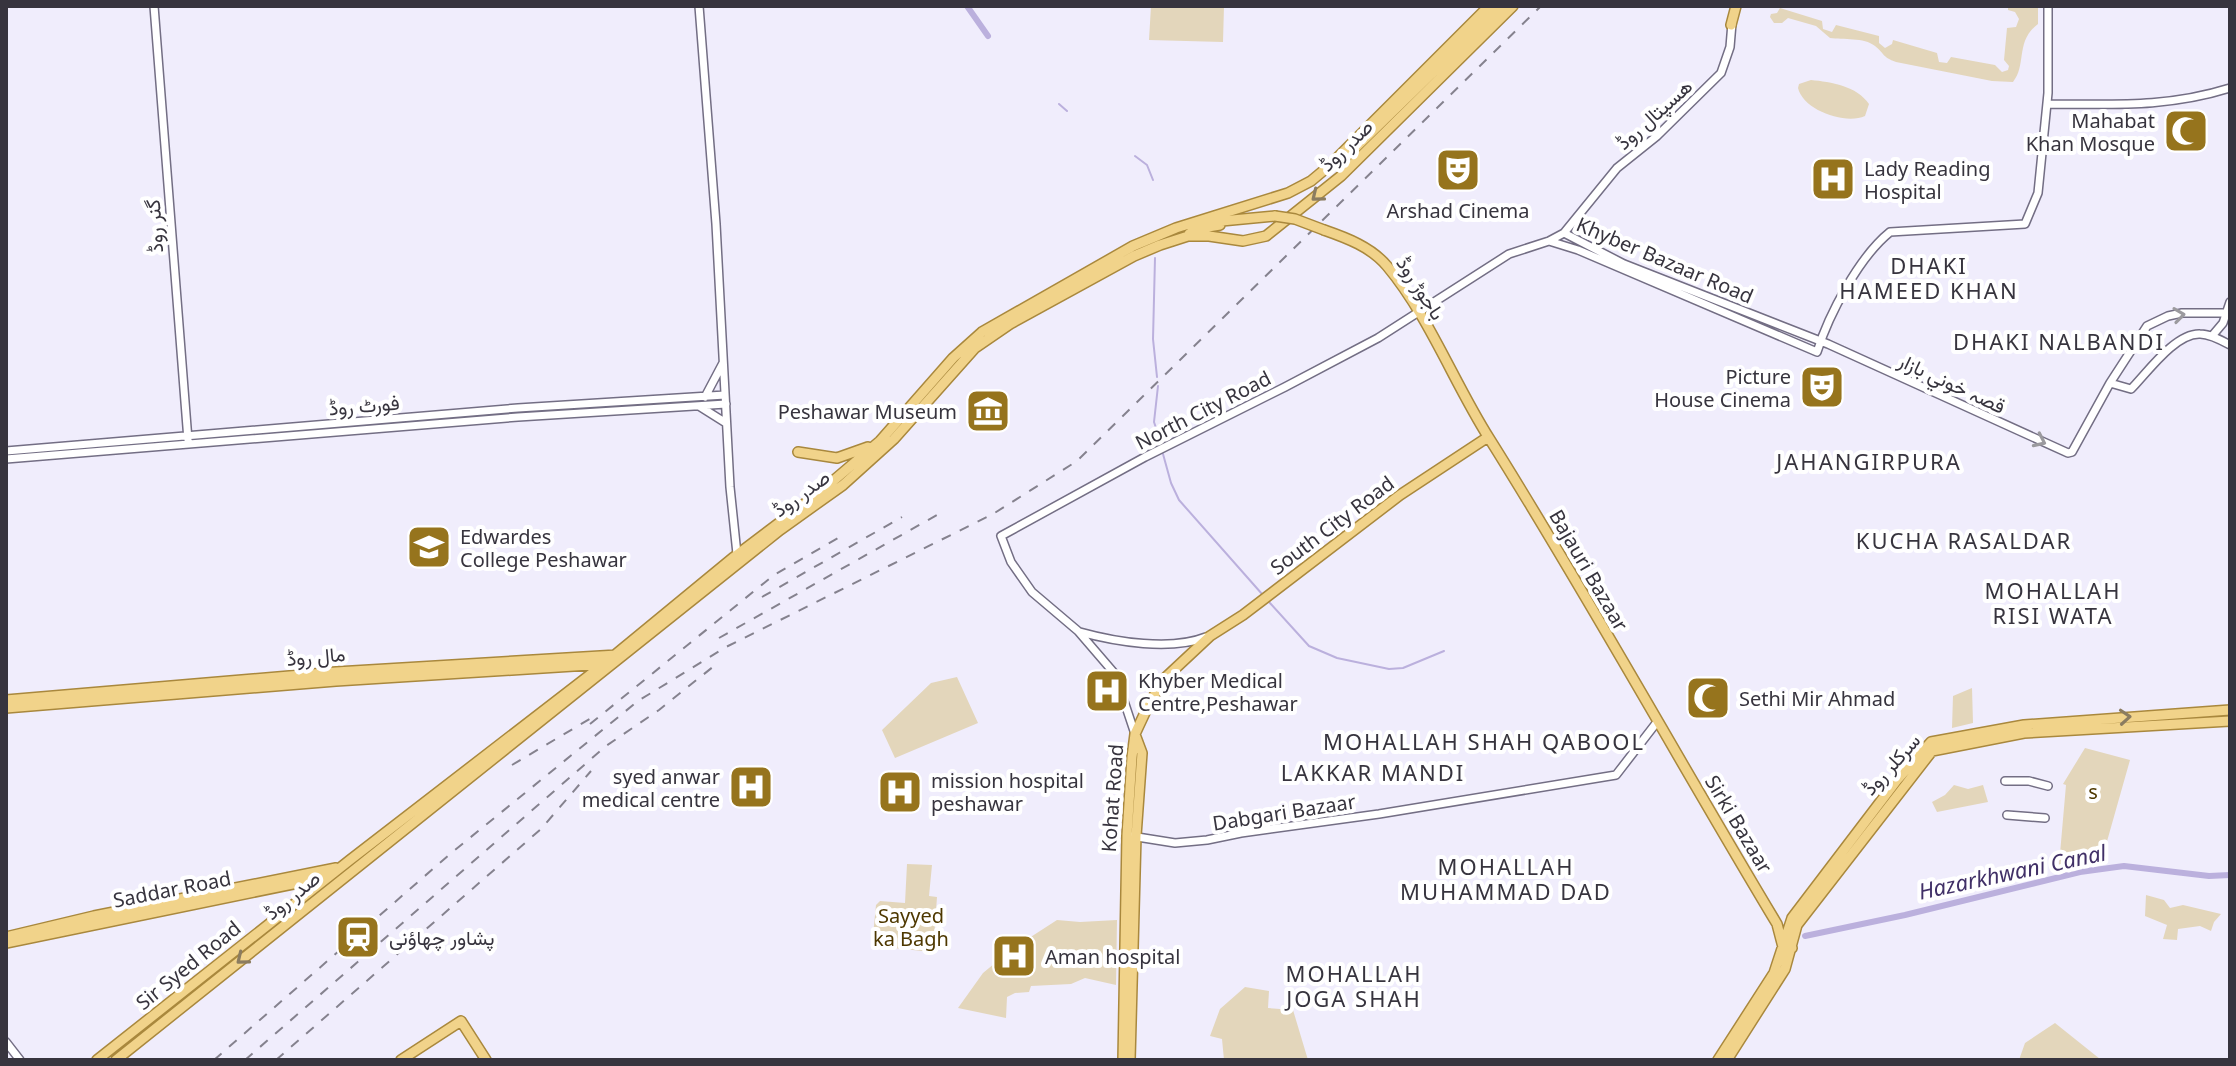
<svg xmlns="http://www.w3.org/2000/svg" width="2236" height="1066" font-family="'Noto Sans',Vazirmatn,sans-serif">
  <style>
    .green { fill: #e3d6bb }
    .lines { fill: none; stroke-linecap: round; stroke-linejoin: round }
    .stream { stroke: #bbb0dd; stroke-width: 2 }
    .canal { stroke: #bbb0dd; stroke-width: 6 }
    .minor-casing { stroke: #736e84; stroke-width: 10 }
    .major-casing { stroke: #a9883d; stroke-width: 12 }
    .minor { stroke: #fff; stroke-width: 7 }
    .major { stroke: #f1d38a; stroke-width: 9 }
    .rail { stroke: #85828e; stroke-width: 2; stroke-dasharray: 10 10; stroke-linecap: butt }
    .major-bridge-casing { stroke: #a9883d; stroke-width: 12; stroke-linecap: butt }
    .major-bridge { stroke: #f1d38a; stroke-width: 9 }
    .oneway { stroke: #8b7c60 }
    .oneway2 { stroke: #9b9a9e }
    .labels { text-anchor: middle; dominant-baseline: central; stroke-width: 8; stroke-linejoin: round; paint-order: stroke }
    .street-label { font-size: 20px; fill: #37343e; stroke: #fff }
    .poi-label { font-size: 20px; fill: #37343e; stroke: #fff; text-anchor: start }
    .park-label { font-size: 20px; fill: #4e3800; stroke: #fff }
    .neighbourhood-label { font-size: 22px; letter-spacing: 2px; fill: #37343e; stroke: #fff }
    .water-label { font-size: 22px; font-style: italic; fill: #413067; stroke: #fff }
  </style>
  <rect width="100%" height="100%" fill="#f0edfc"/>
  <path class="green" d="M1151,6h73l-1,36 -74,-2z
    M2008,6h30v18c-23,17 -11,41 -25,58l-21,-1 -96,-19c-14,-5 -11,-8 -21,-16 -11,-9 -32,-6 -45,-8l-14,-12 -28,-8 -6,5h-8l-4,-6 1,-3 6,-1 3,-5 42,13 1,8 9,3 4,-7 43,11v7l6,5 7,-4 1,-4 44,13 2,9 8,1 4,-6 44,8 7,7 6,-2 1,-4 -5,-6 3,-32 9,-1 3,-8 -4,-7 -7,-2z
    M1811,80c20,2 46,6 58,24l-4,12c-20,9 -62,-6 -67,-28l1,-4z
    M957,677l21,46 -83,35 -13,-28 49,-47z
    M1972,688l1,35 -21,5 1,-32z
    M2085,748l45,12 -28,99 -43,6 7,-80 -3,-1z
    M1954,785l14,4 15,-4 5,17 -51,10 -5,-10 13,-7z
    M907,864l25,1 -3,31 8,1 -4,55 -61,-6 4,-41 4,-4 25,2z
    M2146,895l18,5 6,8 13,-3 38,9 -7,8 -3,9 -11,-5 -22,3 -1,11 -14,-1 4,-14 -22,-9z
    M1057,920l23,2 37,-2 -1,65 -31,-7 -14,6 -40,2 -2,6 -14,1 -8,4 -1,21 -48,-10 25,-35 29,-24z
    M1245,987l24,4 -1,17 25,2 15,50h-84l-2,-21 -12,-3 10,-27z
    M2055,1023l45,36v1h-81l6,-17z"/>
  <g class="lines">
    <path class="stream" d="M1059,104l8,7
      M1135,156l12,9 6,15
      M1155,258l-2,81 4,38
      M1158,386l-4,36 7,21
      M1163,454l8,29 8,17 83,94
      M1269,602l40,44 28,12 52,11 14,-1 41,-17"/>
    <path class="canal" d="M967,6l21,30
      M1805,936l100,-21 175,-43 44,-6 85,10 21,-1"/>
    <g class="minor-casing">
      <path id="minor" d="M154,6l34,434
        M699,6l17,218 14,263 7,67
        M2047,104c66,0 119,4 183,-16
        M1564,233l60,31 204,80 240,109 4,-1 38,-69 37,-57 21,-10 14,-3h44
        M1549,241l29,9 239,102c12,-38 42,-95 73,-120l135,-8 13,-31 10,-100v-87
        M2212,336l11,-13 7,-21
        M2110,383l21,6c16,-16 44,-56 69,-55 10,0 21,6 30,11
        M705,397l18,-34
        M699,406l27,17
        M6,451l512,-43 207,-13
        M6,459l512,-42 208,-13
        M1080,632c36,10 91,19 126,5
        M1135,734l-20,-60 -37,-43 -46,-39 -21,-30 -10,-26 144,-79 140,-70 93,-49 131,-84 40,-13 15,-8 53,-65 40,-32 64,-63 9,-26 2,-24
        M2005,781h24l19,5
        M2007,815l38,3
        M1131,836l44,7 32,-3 34,-7 138,-19 237,-39 41,-53
        M6,1042l14,18"/>
    </g>
    <g class="major-casing">
      <path id="major" d="M1731,25l5,-19
        M1343,160l158,-154
        M1211,222l64,-6
        M1324,230c23,8 47,17 63,36 42,50 67,117 102,172 100,159 191,325 288,486l6,23 9,1
        M1189,234l7,-5 24,-4
        M798,452l39,6 31,-11
        M6,700l330,-28 281,-17
        M6,708l330,-27 269,-17
        M6,937l88,-21 242,-48
        M6,943l321,-66
        M97,1060l253,-200 254,-196 130,-107 86,-65 60,-51 73,-83 29,-26 151,-86 43,-18 112,-35 23,-12 18,-15 160,-160
        M116,1060l664,-530 63,-45 51,-46 81,-91 35,-24 124,-68 26,-11 28,-9h21l34,5 23,-5 75,-60 172,-170
        M401,1060l60,-39 25,39
        M1123,1060l4,-225 5,-78 3,-23 14,-30 15,-25 46,-43 33,-21 157,-120 88,-58
        M1130,1060l6,-224 6,-83 -6,-16
        M1718,1060l56,-87 18,-55 105,-138 34,-38 93,-17 206,-15
        M1727,1060l58,-91 12,-44 135,-174 92,-18 206,-12"/>
    </g>
    <use href="#minor" class="minor"/>
    <use href="#major" class="major"/>
    <path class="rail" d="M762,597l140,-80
      M719,638l225,-127
      M590,724l184,-149 71,-41
      M512,765l86,-51
      M214,1060l236,-206 188,-153 88,-54 267,-133 84,-53 464,-455
      M245,1060l361,-314 53,-36 60,-48
      M276,1060l265,-231 50,-58"/>
    <g class="major-bridge-casing">
      <path id="major-bridge" d="M1275,216l20,3 29,11"/>
    </g>
    <use href="#major-bridge" class="major-bridge"/>
  </g>
  <defs><path id="oneway-chevron" d="M-2-3.5L2.5 0L-2 3.5" fill="none" stroke-width="1.6" stroke-linecap="round" stroke-linejoin="round" transform="scale(2)"/></defs>
  <g class="oneway">
    <use href="#oneway-chevron" transform="translate(1317 196) rotate(141)"/>
    <use href="#oneway-chevron" transform="translate(2125 717) rotate(-4)"/>
    <use href="#oneway-chevron" transform="translate(242 959) rotate(141)"/>
  </g>
  <g class="oneway2">
    <use href="#oneway-chevron" transform="translate(2179 315) rotate(-8)"/>
    <use href="#oneway-chevron" transform="translate(2040 441) rotate(25)"/>
  </g>
  <defs>
    <g id="mosque-square" transform="scale(2.3)"><rect x="-9" y="-9" width="18" height="18" rx="4" fill="#96741d" stroke="#fff"/><path d="M3.5-4.9A6 6 0 1 0 3.5 4.9A5 5 0 1 1 3.5-4.9Z" fill="#fff"/></g>
    <g id="theatre-square" transform="scale(2.3)"><rect x="-9" y="-9" width="18" height="18" rx="4" fill="#96741d" stroke="#fff"/><path d="M-5-5.5Q0-4 5-5.5V0Q5 5 0 6Q-5 5-5 0ZM-3.3-2.5H-1v1.5H-3.3ZM1-2.5H3.3v1.5H1ZM-2.8 1Q0 5.5 2.8 1Z" fill="#fff"/></g>
    <g id="hospital-square" transform="scale(2.3)"><rect x="-9" y="-9" width="18" height="18" rx="4" fill="#96741d" stroke="#fff"/><path d="M-5-5h3v3.5h4V-5h3V5h-3V1.5h-4V5h-3Z" fill="#fff"/></g>
    <g id="museum-square" transform="scale(2.3)"><rect x="-9" y="-9" width="18" height="18" rx="4" fill="#96741d" stroke="#fff"/><path d="M0-6L6-3V-2H-6V-3ZM-5-1h2V3h-2ZM-1-1h2V3h-2ZM3-1h2V3H3ZM-6 4H6V6H-6Z" fill="#fff"/></g>
    <g id="university-square" transform="scale(2.3)"><rect x="-9" y="-9" width="18" height="18" rx="4" fill="#96741d" stroke="#fff"/><path d="M0-5L7-2L0 1L-7-2ZM-4 1L0 2.5L4 1V4Q0 6-4 4Z" fill="#fff"/></g>
    <g id="station-square" transform="scale(2.3)"><rect x="-9" y="-9" width="18" height="18" rx="4" fill="#96741d" stroke="#fff"/><path d="M-3-6H3Q5-6 5-4V2Q5 4 3 4L4.5 6H3L1.5 4h-3L-3 6H-4.5L-3 4Q-5 4-5 2V-4Q-5-6-3-6ZM-3.5-4v3h7v-3ZM-3.5 1v1.5H-2V1ZM2 1v1.5H3.5V1Z" fill="#fff"/></g>
  </defs>
  <g fill-rule="evenodd">
    <use href="#mosque-square" x="2186" y="131"/>
    <use href="#theatre-square" x="1458" y="170"/>
    <use href="#hospital-square" x="1833" y="179"/>
    <use href="#theatre-square" x="1822" y="387"/>
    <use href="#museum-square" x="988" y="411"/>
    <use href="#university-square" x="429" y="547"/>
    <use href="#hospital-square" x="1107" y="691"/>
    <use href="#mosque-square" x="1708" y="698"/>
    <use href="#hospital-square" x="751" y="787"/>
    <use href="#hospital-square" x="900" y="792"/>
    <use href="#station-square" x="358" y="937"/>
    <use href="#hospital-square" x="1014" y="956"/>
  </g>
  <g class="labels">
    <g class="street-label">
      <text transform="translate(1654 114) rotate(-42)">ھسپتال روڈ</text>
      <text transform="translate(1346 145) rotate(-44)">صدر روڈ</text>
      <text transform="translate(154 226) rotate(-94)">گنر روڈ</text>
      <text transform="translate(1665 260) rotate(23)">Khyber Bazaar Road</text>
      <text transform="translate(1421 288) rotate(57)">باجوڑ روڈ</text>
      <text transform="translate(1952 383) rotate(25)">قصہ خوني بازار</text>
      <text transform="translate(364 405) rotate(-5)">فورٹ روڈ</text>
      <text transform="translate(1203 410) rotate(-27)">North City Road</text>
      <text transform="translate(801 493) rotate(-36)">صدر روڈ</text>
      <text transform="translate(1332 525) rotate(-37)">South City Road</text>
      <text transform="translate(1589 570) rotate(60)">Bajauri Bazaar</text>
      <text transform="translate(316 656) rotate(-5)">مال روڈ</text>
      <text transform="translate(1891 764) rotate(-48)">سرکلر روڈ</text>
      <text transform="translate(1112 798) rotate(-86)">Kohat Road</text>
      <text transform="translate(1284 812) rotate(-9)">Dabgari Bazaar</text>
      <text transform="translate(1739 824) rotate(59)">Sirki Bazaar</text>
      <text transform="translate(172 889) rotate(-11)">Saddar Road</text>
      <text transform="translate(292 895) rotate(-39)">صدر روڈ</text>
      <text transform="translate(188 965) rotate(-39)">Sir Syed Road</text>
    </g>
    <g class="poi-label">
      <text x="2155" y="120" text-anchor="end">Mahabat<tspan x="2155" dy="23">Khan Mosque</tspan></text>
      <text x="1864" y="168">Lady Reading<tspan x="1864" dy="23">Hospital</tspan></text>
      <text x="1458" y="210" text-anchor="middle">Arshad Cinema</text>
      <text x="1791" y="376" text-anchor="end">Picture<tspan x="1791" dy="23">House Cinema</tspan></text>
      <text x="957" y="411" text-anchor="end">Peshawar Museum</text>
      <text x="460" y="536">Edwardes<tspan x="460" dy="23">College Peshawar</tspan></text>
      <text x="1138" y="680">Khyber Medical<tspan x="1138" dy="23">Centre,Peshawar</tspan></text>
      <text x="1739" y="698">Sethi Mir Ahmad</text>
      <text x="720" y="776" text-anchor="end">syed anwar<tspan x="720" dy="23">medical centre</tspan></text>
      <text x="931" y="780">mission hospital<tspan x="931" dy="23">peshawar</tspan></text>
      <text x="389" y="937">پشاور چھاؤنی</text>
      <text x="1045" y="956">Aman hospital</text>
    </g>
    <g class="park-label">
      <text x="2093" y="791">s</text>
      <text x="911" y="915">Sayyed<tspan x="911" dy="23">ka Bagh</tspan></text>
    </g>
    <g class="neighbourhood-label">
      <text x="1929" y="265">DHAKI<tspan x="1929" dy="25">HAMEED KHAN</tspan></text>
      <text x="2059" y="341">DHAKI NALBANDI</text>
      <text x="1869" y="461">JAHANGIRPURA</text>
      <text x="1964" y="540">KUCHA RASALDAR</text>
      <text x="2053" y="590">MOHALLAH<tspan x="2053" dy="25">RISI WATA</tspan></text>
      <text x="1484" y="741">MOHALLAH SHAH QABOOL</text>
      <text x="1373" y="772">LAKKAR MANDI</text>
      <text x="1506" y="866">MOHALLAH<tspan x="1506" dy="25">MUHAMMAD DAD</tspan></text>
      <text x="1354" y="973">MOHALLAH<tspan x="1354" dy="25">JOGA SHAH</tspan></text>
    </g>
    <g class="water-label">
      <text transform="translate(2012 871) rotate(-12)">Hazarkhwani Canal</text>
    </g>
  </g>
  <rect width="2236" height="1066" fill="none" stroke="#37343e" stroke-width="16"/>
</svg>
